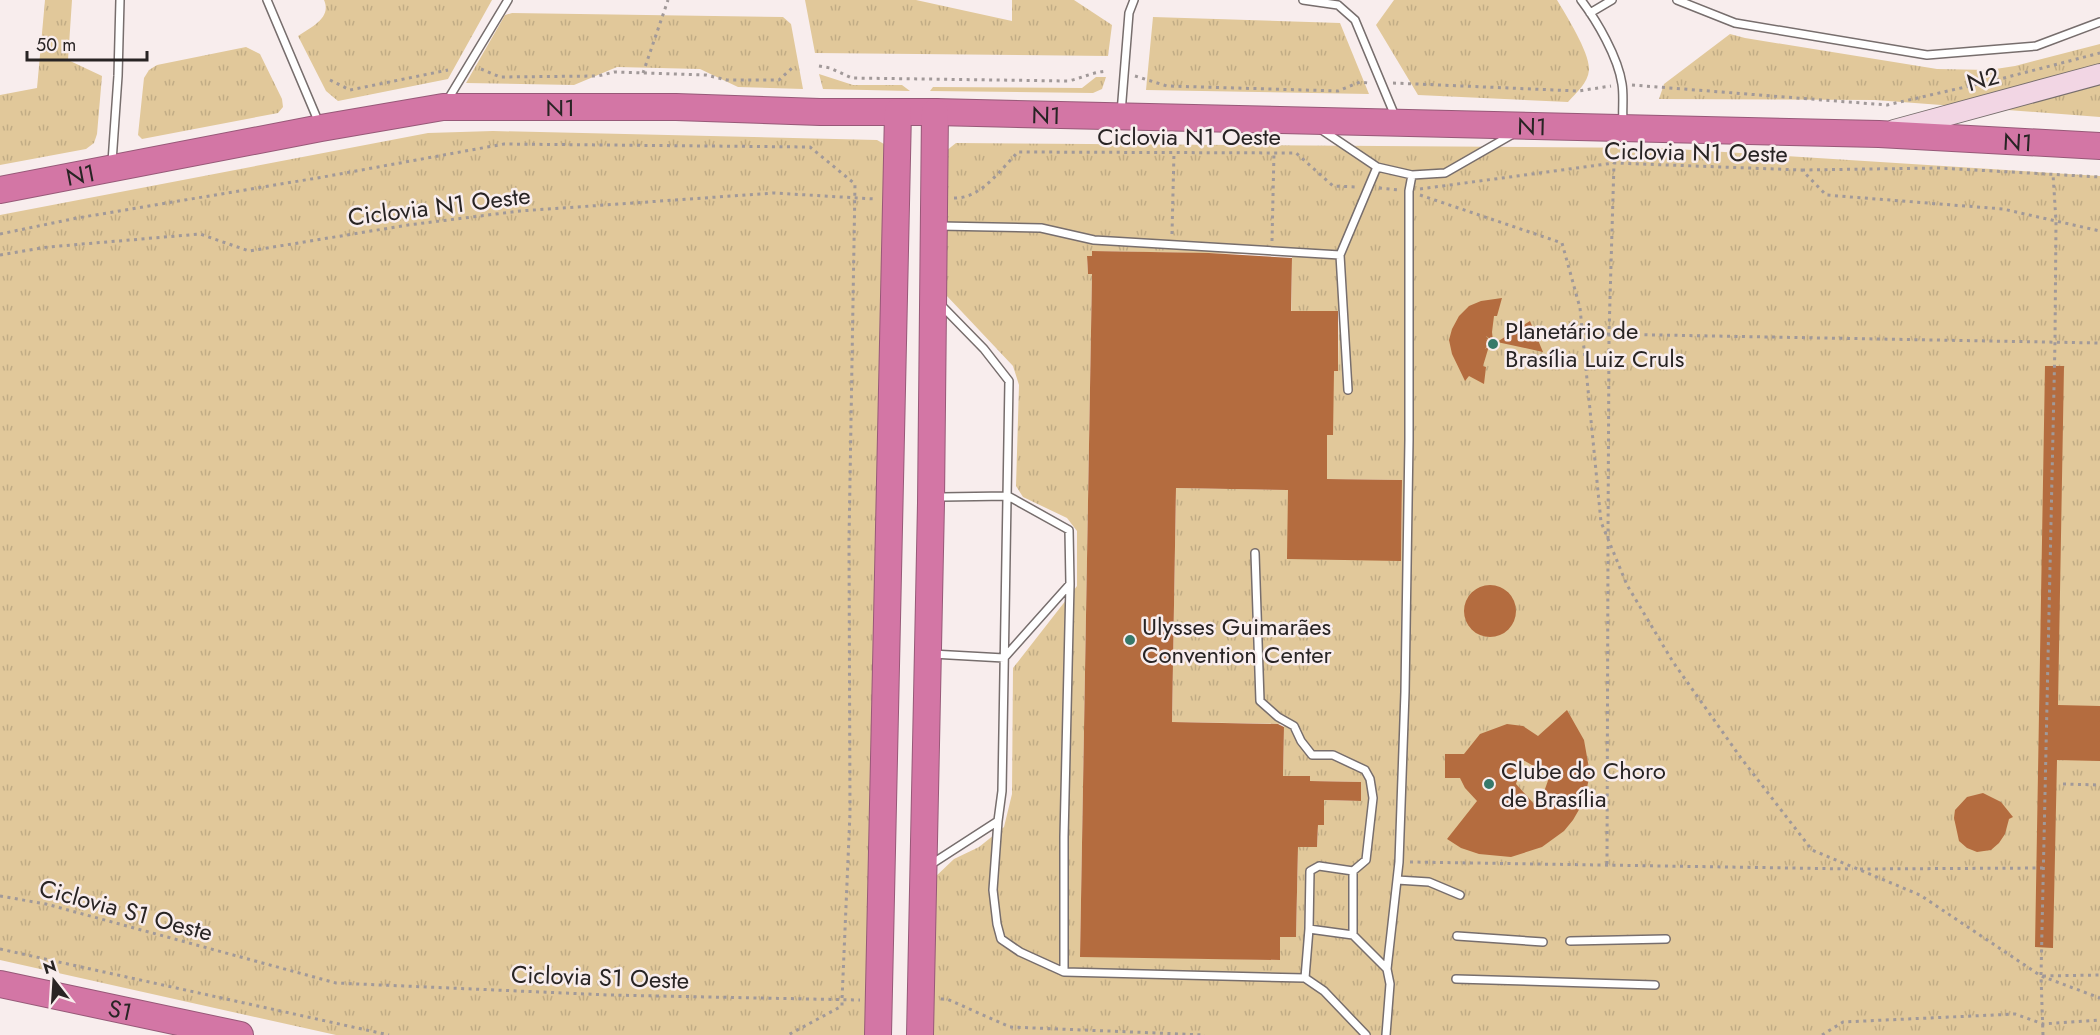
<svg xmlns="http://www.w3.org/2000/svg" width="2100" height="1035" font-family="Jost,sans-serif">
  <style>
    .grass { fill: url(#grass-tufts); fill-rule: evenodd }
    .building { fill: #b46c3f; fill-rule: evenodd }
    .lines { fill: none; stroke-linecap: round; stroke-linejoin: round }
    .lane-casing { stroke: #776e6d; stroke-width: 10 }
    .secondary-casing { stroke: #776e6d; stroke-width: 22 }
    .highway-casing { stroke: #975978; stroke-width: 28 }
    .path { stroke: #a19999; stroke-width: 3; stroke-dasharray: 3 4.5; stroke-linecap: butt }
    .lane { stroke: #fff; stroke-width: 7 }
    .secondary { stroke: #f2d6e4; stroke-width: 20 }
    .highway { stroke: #d376a5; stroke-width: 26 }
    .poi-dot { fill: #37796a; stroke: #f8eded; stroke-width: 2 }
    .labels { text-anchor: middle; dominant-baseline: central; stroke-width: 5; stroke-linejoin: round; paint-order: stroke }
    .street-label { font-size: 24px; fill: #282424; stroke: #f8eded }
    .poi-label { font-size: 24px; fill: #282424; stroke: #f8eded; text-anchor: start }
  </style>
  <defs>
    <pattern id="grass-tufts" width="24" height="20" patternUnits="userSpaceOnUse" patternTransform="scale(1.5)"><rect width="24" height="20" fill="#e1c89a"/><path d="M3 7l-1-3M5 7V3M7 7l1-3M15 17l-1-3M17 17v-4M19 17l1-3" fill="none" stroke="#c1ac85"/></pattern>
  </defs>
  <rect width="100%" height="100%" fill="#f8eded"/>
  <path class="grass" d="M45,0h27l-4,60 34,16 -5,58 -3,9 -8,6 -86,16v-70l37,-7z
    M324,0h168l-44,79 -110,22 -12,-10 -28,-55c13,-9 34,-18 26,-36z
    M805,0h111l96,21v-21h62l38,25 -4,31 -293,-3z
    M1394,0h163c9,15 33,53 32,70 -1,13 -13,23 -21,32l-150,-7 -42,-70z
    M512,13l271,4 8,7 12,65 -65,-2 -38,-18 -83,-2 -43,18 -108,-2 39,-68z
    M1153,17l187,6 29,71 -223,-4z
    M1730,34l15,4 192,31 52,1 26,-4 85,-22v73l-225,-17 -216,-1 5,-15z
    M246,47l14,7 22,45 1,8 -5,6 -136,26 -4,-4 6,-57 5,-8 8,-5z
    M819,74l34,11h49l8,6 -87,-2z
    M1096,77h10l-4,12 -9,4 -163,-2 3,-4 149,1z
    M493,131l384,9 7,4 3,16 -15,875h-536l-336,-75v-745l428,-82z
    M956,143l705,5 439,28v859h-1170l3,-156 21,-20 25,-12 25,-20 8,-33 1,-126 64,-82v-55l-10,-13 -44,-21 -7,-11 3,-101 -6,-19 -67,-71v-144zM1093,251l199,4 -1,72 19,-16h29l-1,59h-29l18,65v44l75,1 -1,80 -113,-70 -112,-2 -4,234 112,2 -1,52h26l1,5 51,1v19l-37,-1 -6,25 -1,22h-19l-2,90h-16v23l-200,-4 12,-682h-4l-1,-17 5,-1z"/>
  <path class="building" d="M1092,251l117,2 83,5 -1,53h47v60h-4l-1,64h-6v44l75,1 -1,81 -114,-2 1,-69 -112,-2 -4,234 106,2 6,3 -1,49h27v5l51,1v19l-37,-1v25h-6l-1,22h-19l-2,90h-16v23l-200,-3 12,-683h-4l-1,-18h5z
    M1502,298l-5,18h-3l-2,16 1,9 -7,-5 3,4 -3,-1 4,3 -5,7 4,-3 -6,20 3,1 -2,17 -15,-8 -4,5 -13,-27 -3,-14 3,-11 7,-13 10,-10 12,-5z
    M1530,321l13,31 -46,-10z
    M2045,366h19l-6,339 42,1v55l-43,-1 -4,188 -18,-1z
    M1464 611a26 26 0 1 1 52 0a26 26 0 1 1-52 0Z
    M1567,710l17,30 6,34 -6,27 -11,19 -9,11 -22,16 -31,10 -32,-3 -18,-6 -14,-9 30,-38 -12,-13 -5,-10h-15v-24h19l16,-20 27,-10 16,2 15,10zM1523,760l27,15 -5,14 -10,16 -19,-21z
    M1983,793l18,9 12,15 -4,2 -4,15 -6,9 -8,7 -14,2 -10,-4 -8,-7 -5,-23 1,-8 12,-13z"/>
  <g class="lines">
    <g class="lane-casing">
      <path id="lane" d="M267,0l52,123
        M1303,0l35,5 17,15 40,96
        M1581,0c16,21 37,57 41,84 2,12 0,26 1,38
        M1677,0l58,23 192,32 109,-9 64,-24
        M1590,13l22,-13
        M447,101l61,-101
        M1121,113l8,-100 5,-13
        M1322,130l55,37 35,8 33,-2 68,-39
        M112,162l6,-86 2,-76
        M940,226l101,2 53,12 246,15 37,-88
        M1340,255l8,135
        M1255,553l5,148 18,16 16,9 7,15 11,14h21l32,15 5,9 3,19 -7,62 -13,11
        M932,654l72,4 66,-74 -1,-54 -61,-34 -66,1 -5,3
        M998,821l-5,69 4,34 4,15 19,13 44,20 241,6 19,13 42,44
        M930,865l68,-44 4,-30 7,-410 -25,-32 -44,-45
        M1397,880l32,2 31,13
        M1353,935v-64l-34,-5 -9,5 -1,58 44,6 34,34 3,15 -4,51
        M1457,936l86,6
        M1570,941l96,-2
        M1387,969l12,-107 6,-170 4,-252v-249l3,-16
        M1064,972v-135l6,-253
        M1305,978l4,-49
        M1456,979l199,6"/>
    </g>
    <g class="secondary-casing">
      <path id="secondary" d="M1894,130l206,-56"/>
    </g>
    <g class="highway-casing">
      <g id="highway">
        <path id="s1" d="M0,190l321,-62 122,-21h233l144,5h115l944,22 221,12"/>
        <path id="s2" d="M0,984l240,51"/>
        <path d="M878,1035l20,-923"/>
        <path d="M920,1035l11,-532 4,-391"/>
      </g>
    </g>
    <path class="path" d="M819,66l11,2 22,10 216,3c14,-3 25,-9 39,-10
      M481,69l19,8 98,-1 16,-4 92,3 21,5h52l13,-12
      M643,73l25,-73
      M1135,76l32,10 171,5 22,-9 8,1
      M330,80l20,10 98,-20
      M1393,83l185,8 33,-5
      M1632,85l255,20 113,-26 100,-26
      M1802,170l136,-2 162,9
      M1379,188l20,2
      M1420,189l194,-26 188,7 24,25 177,14 97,22
      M1420,195l142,48 18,65 21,214 26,63 46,77 68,96 71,92 108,45 121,81 59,22
      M954,198c27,1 46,-28 64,-46l278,1 37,33 24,1
      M0,234l77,-16 246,-41 181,-33 306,3 45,37 -6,356 1,273 -8,187v6l-54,29
      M1172,234l2,-82
      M1272,241l2,-89
      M0,255l48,-8 152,-13 49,17 159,-26 112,-14 254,-18 101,6
      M1547,333l553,10
      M1608,539l1,-206 5,-170
      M2063,784l37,1
      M1410,862l443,7
      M1607,864l1,-318
      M1860,869l184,-1
      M0,896l46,8 290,79 273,12 251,5
      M0,949l389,86
      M2043,976l57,-1
      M941,999h6l63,28 195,8
      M1822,1035l21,-13 172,-8 28,10 57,-4
      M2043,1035l-2,-59 14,-634 1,-121 -3,-47"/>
    <use href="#lane" class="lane"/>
    <use href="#secondary" class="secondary"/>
    <use href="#highway" class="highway"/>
  </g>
  <g class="poi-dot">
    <circle cx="1493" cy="344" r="6"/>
    <circle cx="1130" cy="640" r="6"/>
    <circle cx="1489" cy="784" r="6"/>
  </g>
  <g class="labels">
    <g class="street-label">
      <text transform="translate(1983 79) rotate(-15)">N2</text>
      <text stroke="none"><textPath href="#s1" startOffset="568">N1</textPath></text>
      <text stroke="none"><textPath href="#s1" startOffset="1054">N1</textPath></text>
      <text stroke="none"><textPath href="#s1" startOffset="1540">N1</textPath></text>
      <text x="1189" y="136">Ciclovia N1 Oeste</text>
      <text stroke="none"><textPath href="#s1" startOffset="2026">N1</textPath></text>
      <text transform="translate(1696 152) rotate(1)">Ciclovia N1 Oeste</text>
      <text stroke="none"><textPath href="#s1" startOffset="82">N1</textPath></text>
      <text transform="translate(439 206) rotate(-7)">Ciclovia N1 Oeste</text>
      <text transform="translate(126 910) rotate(15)">Ciclovia S1 Oeste</text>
      <text transform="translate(600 977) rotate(2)">Ciclovia S1 Oeste</text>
      <text stroke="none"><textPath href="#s2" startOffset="123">S1</textPath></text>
    </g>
    <g class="poi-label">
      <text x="1505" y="330">Planetário de<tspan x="1505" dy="28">Brasília Luiz Cruls</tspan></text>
      <text x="1142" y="626">Ulysses Guimarães<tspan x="1142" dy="28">Convention Center</tspan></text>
      <text x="1501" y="770">Clube do Choro<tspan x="1501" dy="28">de Brasília</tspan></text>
    </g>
  </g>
  <g transform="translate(54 981) rotate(343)" stroke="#f8eded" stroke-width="4.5" paint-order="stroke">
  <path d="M0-4.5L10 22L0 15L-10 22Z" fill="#282424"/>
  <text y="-9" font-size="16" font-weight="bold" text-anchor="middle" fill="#282424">N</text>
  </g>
  <path d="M27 51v9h120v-9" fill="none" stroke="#282424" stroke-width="3"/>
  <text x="36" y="51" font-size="18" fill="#282424" stroke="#f8eded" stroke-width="4.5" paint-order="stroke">50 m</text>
</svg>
